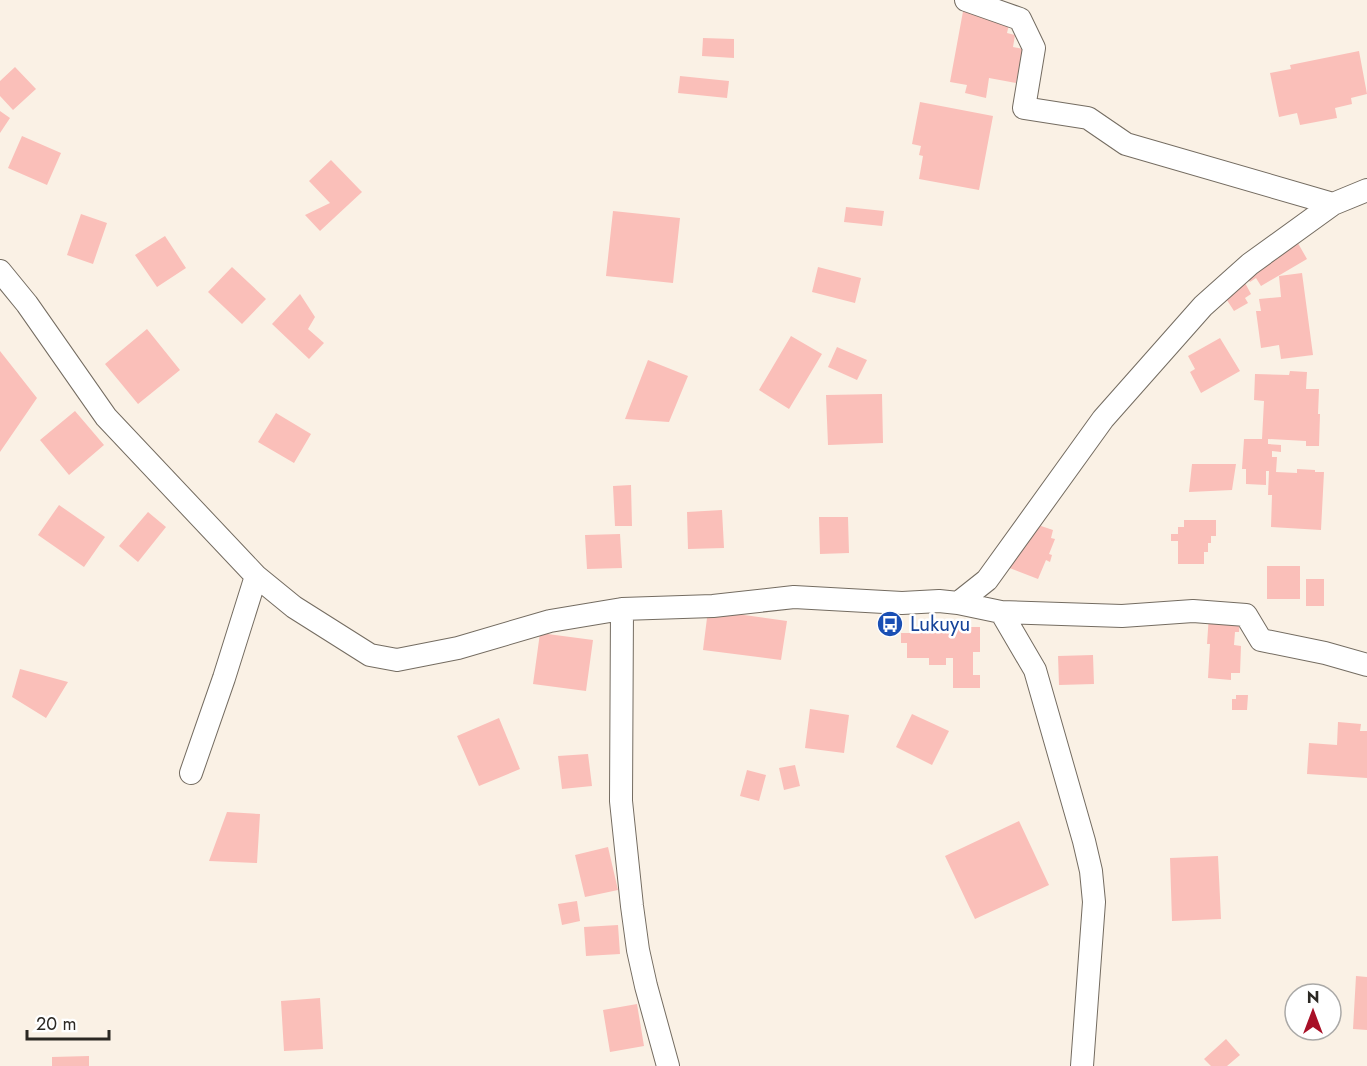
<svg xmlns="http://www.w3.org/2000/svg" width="1367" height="1066" font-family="Jost,sans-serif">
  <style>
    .building { fill: #fabfb9 }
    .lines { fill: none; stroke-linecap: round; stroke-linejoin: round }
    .minor-casing { stroke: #746c61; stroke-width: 24 }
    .minor { stroke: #fff; stroke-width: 22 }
    .labels { text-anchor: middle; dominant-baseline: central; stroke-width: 5; stroke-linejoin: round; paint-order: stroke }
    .transit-label { font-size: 21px; fill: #164399; stroke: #fff; text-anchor: start }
  </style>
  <rect width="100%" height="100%" fill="#faf1e5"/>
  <path class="building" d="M964,6l46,14 -3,13 8,2 -2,12 10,2 -7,34 -27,-5 -3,20 -21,-5 2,-8 -17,-3z
    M703,38l31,1v19l-32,-2z
    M1359,51l8,43 -16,4 1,6 -17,4 2,10 -37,7 -3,-12 -18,4 -9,-44 21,-4 -1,-4z
    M15,67l21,22 -23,21 -13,-14v-15z
    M680,76l49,5 -2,17 -49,-5z
    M920,102l73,14 -14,74 -60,-11 4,-23 -4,-1 2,-9 -9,-2z
    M0,111l10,7 -10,15z
    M22,136l39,17 -14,32 -39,-17z
    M331,160l31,32 -42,39 -15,-16 25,-12 -21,-22z
    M846,207l38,4 -2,15 -38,-4z
    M613,211l67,7 -7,65 -67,-7z
    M81,214l26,9 -14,41 -26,-9z
    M165,236l21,32 -29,19 -22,-32z
    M1295,238l12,21 -46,27 -5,-8 -6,4 -4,-6z
    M232,267l34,32 -24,25 -34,-32z
    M818,267l43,11 -6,25 -43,-11z
    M1302,273l11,82 -32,4 -2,-14 -18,3 -5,-37h5l-2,-12 22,-2 -2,-21z
    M1244,281l7,13 -6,4 3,5 -14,8 -11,-17z
    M300,294l15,23 -7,12 16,14 -15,16 -37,-35z
    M147,329l33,41 -42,34 -33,-40z
    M791,336l31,18 -33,55 -30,-19z
    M1220,338l20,33 -39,22 -11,-21 5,-3 -7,-13z
    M837,347l30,13 -10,20 -29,-13z
    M0,351l37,47 -37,54z
    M648,360l40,16 -19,46 -44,-3z
    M1290,371l17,1 -1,17h13l-1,25h2l-1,32h-13v-5l-38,-2v5l13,1v7l-9,-1v6h5l-1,15 21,1v-4l18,1v2h9l-3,58 -50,-3 1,-32h-4l1,-24h-3v14l-20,-1v-15h-4l2,-30h18l2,-38 -10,-1 1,-26 34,1z
    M882,394l1,49 -55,2 -2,-50z
    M75,411l29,34 -35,30 -29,-35z
    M276,413l35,21 -17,29 -36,-21z
    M1192,464h44l-4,26 -43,2z
    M631,485l1,41h-17l-2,-40z
    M59,505l46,32 -21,30 -46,-32z
    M722,510l2,38 -36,1 -1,-37z
    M148,512l18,15 -28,35 -19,-16z
    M819,517h29l1,36 -29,1z
    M1184,520h32v16h-5v7h-3v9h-4v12h-26v-23h-7v-7h7v-7h6z
    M1038,525l15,5 -2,8 4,1 -6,15 3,1 -2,7 -4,-2 -8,19 -31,-12 22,-38 7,2z
    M620,534l2,34 -35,1 -2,-34z
    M1267,566h33v33h-33z
    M1306,579h18v27h-18z
    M708,610l79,11 -6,39 -78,-10z
    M1209,615l31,1 -1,16h-4l-1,13 7,1 -1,27h-9v7l-23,-2 2,-34h-3z
    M920,622h20v9h7v-9h11v5h22v25h-7v23h7v13h-27v-30h-7v7h-17v-7h-22v-15h-6v-10h19z
    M540,633l53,7 -7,51 -53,-7z
    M1093,655l1,29 -35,1 -1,-29z
    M20,669l48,13 -22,36 -34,-21z
    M1236,695h12l-1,15h-15v-11h4z
    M810,709l39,6 -5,38 -39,-5z
    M912,714l37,17 -17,34 -36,-18z
    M499,718l21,51 -41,17 -22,-50z
    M1338,722l23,2 -1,7h7v47l-60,-4 2,-31 28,2z
    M588,754l4,32 -30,3 -4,-33z
    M795,765l5,21 -16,4 -5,-22z
    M747,770l19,5 -7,26 -19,-5z
    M227,812l33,2 -3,49 -48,-2z
    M1019,821l30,64 -74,34 -30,-63z
    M608,847l10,43 -33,7 -10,-42z
    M1218,856l3,63 -49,2 -2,-63z
    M577,901l3,20 -18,4 -4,-21z
    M618,925l2,29 -34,2 -2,-29z
    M1356,976l11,1v53l-14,-1z
    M320,998l3,51 -39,2 -3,-50z
    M637,1004l7,42 -34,6 -7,-42z
    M1226,1039l14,16 -13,11h-16l-7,-7z
    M89,1056v10h-37v-9z"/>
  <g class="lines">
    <g class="minor-casing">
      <path id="minor" d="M966,0l54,19 14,29 -10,60 64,10 38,26 207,60
        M0,271l27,33 79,113 150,159 38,31 76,48 27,5 61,-12 92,-27 72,-12 91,-3 81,-9 108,6 37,-2 19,2 29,-23 116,-161 100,-113 47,-42 83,-60 34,-14
        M958,603l43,9 121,4 71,-5 53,4 15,25 64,13 42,12
        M622,609l-1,192 11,105 6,44 8,36 22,80
        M1001,612l34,58 49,171 7,30 3,31 -12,164
        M191,773l33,-95 32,-102"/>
    </g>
    <use href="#minor" class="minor"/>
  </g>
  <defs>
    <g id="bus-disc" transform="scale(1.35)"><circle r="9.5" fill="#1a4fb4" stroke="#fff"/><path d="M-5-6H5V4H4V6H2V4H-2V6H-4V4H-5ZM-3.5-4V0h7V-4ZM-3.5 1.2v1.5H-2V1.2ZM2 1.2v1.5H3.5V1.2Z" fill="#fff"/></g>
  </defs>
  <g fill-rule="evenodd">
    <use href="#bus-disc" x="890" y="624"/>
  </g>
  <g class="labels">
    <g class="transit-label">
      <text x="910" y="624">Lukuyu</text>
    </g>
  </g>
  <g transform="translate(1313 1012)"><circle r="28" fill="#ffffff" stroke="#aaa9a7" stroke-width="1.5"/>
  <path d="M0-4.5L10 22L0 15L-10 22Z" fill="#a81027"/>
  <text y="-9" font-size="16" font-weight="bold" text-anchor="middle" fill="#2b2823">N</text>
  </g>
  <path d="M27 1030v9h82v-9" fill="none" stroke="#2b2823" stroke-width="3"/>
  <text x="36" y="1030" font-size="18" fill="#2b2823" stroke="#ffffff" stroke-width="4.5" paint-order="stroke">20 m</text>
</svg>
